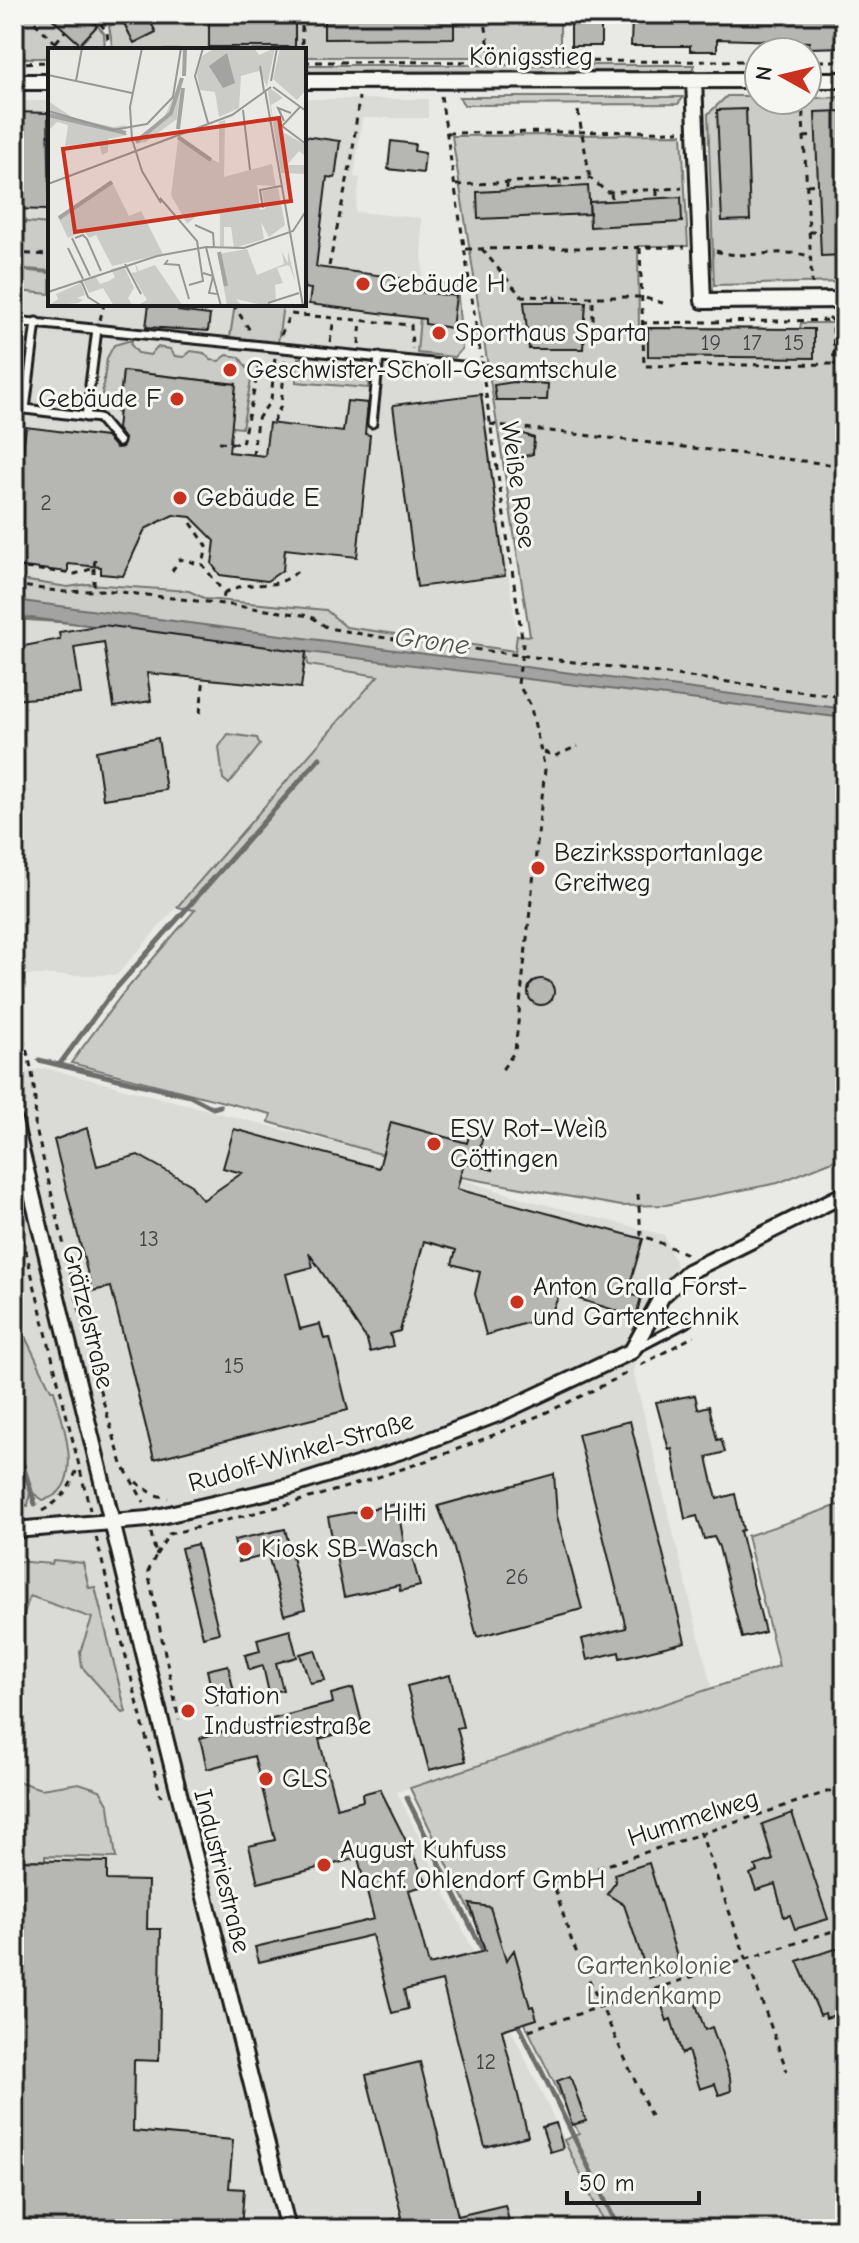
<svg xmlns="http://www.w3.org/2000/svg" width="859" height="2243" font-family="'Comic Neue',sans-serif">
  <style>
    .built { fill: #dadad6 }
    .green { fill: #cbcbc7; stroke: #747472; stroke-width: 2 }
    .water { fill: #a3a3a1; stroke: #6d6d6c; stroke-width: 2 }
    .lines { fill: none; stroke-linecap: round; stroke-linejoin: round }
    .stream { stroke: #6d6d6c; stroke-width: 5 }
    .building { fill: #b6b6b3; stroke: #1c1c1c; stroke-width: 2 }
    .service-casing { stroke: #1c1c1c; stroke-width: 13 }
    .minor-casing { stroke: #1c1c1c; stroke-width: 20 }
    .path { stroke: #1c1c1c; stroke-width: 3; stroke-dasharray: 6 6; stroke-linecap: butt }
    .service { stroke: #f6f6f2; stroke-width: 7 }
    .minor { stroke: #f6f6f2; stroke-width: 14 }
    .poi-dot { fill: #c8321e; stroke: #f6f6f2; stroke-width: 3 }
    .labels { text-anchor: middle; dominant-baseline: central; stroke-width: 6; stroke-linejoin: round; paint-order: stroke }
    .number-label { font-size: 22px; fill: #424242 }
    .street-label { font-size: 26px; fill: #1c1c1c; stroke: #f6f6f2 }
    .poi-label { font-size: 26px; fill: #1c1c1c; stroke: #f6f6f2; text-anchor: start }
    .park-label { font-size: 26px; fill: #51514f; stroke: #f6f6f2 }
    .water-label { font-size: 28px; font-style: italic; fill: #525251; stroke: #f6f6f2 }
    .inset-river { fill: none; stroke: #a3a3a1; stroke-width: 4 }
    .inset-road { fill: none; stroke: #979795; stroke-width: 2 }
    .view { fill: #c8321e; fill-opacity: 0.15; stroke: #c8321e; stroke-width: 4 }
    .inset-edge { fill: none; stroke: #1c1c1c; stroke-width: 4 }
  </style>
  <rect width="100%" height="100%" fill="#e9e9e5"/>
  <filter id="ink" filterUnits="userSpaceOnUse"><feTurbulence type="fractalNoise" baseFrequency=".0125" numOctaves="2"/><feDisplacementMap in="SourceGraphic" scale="16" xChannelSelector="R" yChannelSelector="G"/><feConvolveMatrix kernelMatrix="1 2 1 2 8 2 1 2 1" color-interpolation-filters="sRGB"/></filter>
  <g filter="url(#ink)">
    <path class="built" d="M304,99h124v19h-66l-8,59 6,1 -5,34 66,6 2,63 -6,72 30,3 -2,20h27l9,6 36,253 -1,16 -170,-24 -20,-17 -120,-11 -17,-8 -101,-7 -20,3 -54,-8v-478h36v203h254z
      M14,619l89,6 203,27 2,13 71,10 -262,300h-103z
      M14,1007l14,69v-5l17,-3 337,87 146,45 136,35 13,31 -24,25 -17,33 -2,51 78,314 -315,103 210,437h-593z"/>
    <path class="green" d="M14,14h73l17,19 1,17h-55v8h-36z
      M119,14h441v43h-256v-7h-191l-4,-24 13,-6z
      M307,65h387l-2,6 -383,1z
      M727,96h32v4l86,-3v185l-131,3 -6,-171z
      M459,97h224v1l-5,6 -214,1z
      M682,134l6,112h-50l1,82 161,1 1,-6h44v833l-67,27 -112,22 -45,1 -160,-29 -192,-55 2,-8 -200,-51 49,-66 75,-87 -18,-3 201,-231 -70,-11 -2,-14 -203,-26 -89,-6v-40l54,8 20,-3 101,7 17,8 120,11 20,17 169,24 2,-16 13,1 -78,-500z
      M14,221l36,3v47l-36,-3z
      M20,270l30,3v21l-33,-3z
      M423,281l34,4 5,64 -8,8 -37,-4z
      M235,304h48l-5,39 -48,-6z
      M132,340l-1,5 7,8 12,2 7,-8 13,2 5,7 9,1 7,-6 13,2 7,7 8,1 8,-6 12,2 13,18 -10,53 -11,-1 5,-43 -113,-13 -5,43 -16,-20 5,-36 7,-13z
      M309,357v5l62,5 -3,21 -72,-6 2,-24z
      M228,734l29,4 3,7 -31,39 -6,-5 -4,-32z
      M14,1314l37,76h3c7,28 35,100 -11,110l-13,-9 -2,15 -14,-6z
      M845,1503v726h-238l-43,-89 15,-6 -169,-346 369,-122 -32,-130z
      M53,1560l30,3 6,25 6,-1 31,125 -3,1 -41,-46 -2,-15 12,-34 -62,-22 -16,47v-82l38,3z
      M14,1780l27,9 38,-6 21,7 9,16 7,52 -71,-2v4h-31z"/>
    <path class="water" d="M14,600l831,109v9l-831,-102z"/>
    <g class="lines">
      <path class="stream" d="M39,1060l20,5 53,-72 208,-235
        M59,1065l131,31 23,12 7,-2
        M14,1436l21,68
        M407,1798l78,157
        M517,2021l102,208"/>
    </g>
    <path class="building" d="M47,14h36l14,12 -17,18z
      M119,14h27l10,18 -22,11z
      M324,14h130v24l-130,1z
      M689,14h156v33l-36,1v-6l-92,-3v12h-27v-5h-59l1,-29 57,1z
      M295,19v28h-86v-27z
      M571,20l30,1v25h-30z
      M746,109l4,111 -28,1 -5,-111z
      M842,111l3,144 -24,1 -6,-144z
      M16,112l32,1 2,95 -4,2 -32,-1z
      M304,136l36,5 -5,37 -8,-1 -11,90 107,14 -1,11 34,4 -4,32 -27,-4v-5l-116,-15 2,-15 -7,-1z
      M391,141l24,3 -1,7 11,2 -2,20 -35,-4z
      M588,186l2,28 -112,5 -1,-27z
      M681,197l1,25 -92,5 -1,-25z
      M524,302h62l-3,47h-54z
      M149,304h29v7l32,4 -2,16 -62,-4z
      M648,328l166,1v29l-166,-2z
      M123,371l113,13 -7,68 36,4 4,-33 74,9 4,-31 21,2 -3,31 5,1 -13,122 -72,-8 -2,21 -16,11 -47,-6 -8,-11 3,-23 -24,-24 -18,-2 -28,14 -22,47 -22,-2v-7l-33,-3v8l-54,-6v-47l12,-92 80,10 10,11 6,-1 3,-7 -8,-11z
      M514,382l34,2 -1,16h-51l-2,-15z
      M481,394l24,182 -88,11 -24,-182z
      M519,432l15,6 -1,16 -16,4 -9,-13z
      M103,625l203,27 -5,36 -154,-15 4,28 -37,6 -10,-65 -30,5 7,47 -67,6v-52l46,-9 -1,-7z
      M158,738l8,52 -63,9 -7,-48z
      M528 992a13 13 0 1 1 26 0a13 13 0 1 1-26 0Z
      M391,1122l76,21 3,-10 13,3 -3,12 17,4 -4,18 -29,-8 -7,27 186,50 -16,55 14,3 -5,20 -76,-24 -10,23 -64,19 -11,-41 5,-22 -28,-8 4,-14 -32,-9 -24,90 -10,3 3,12 -23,6 -3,-12 -58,-87 4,14 -27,7 14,55 20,-5 4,15 6,-1 18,72 -194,49 -43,-172 -19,4 -38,-151 33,-12 10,38 41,-11 52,29 13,16 39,-27 -19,-5 11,-39 145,39z
      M695,1395l3,14 11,-3 8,34 4,-1 4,13 -18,5 5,22 5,20 18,-5 8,36 -3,1 25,101 -23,6 -23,-91 -5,-10 -10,2 -7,-23 -12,3 -13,-70 -3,1 -13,-48z
      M630,1421l55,221 -65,16 -1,-6 -32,8 -5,-21 44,-11 -48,-194z
      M554,1474l3,42 25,93 -105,28 -24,-92 -15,-39z
      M397,1504l9,51 5,-1 9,32 -20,5 -1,-6 -55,12 -16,-80z
      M285,1529l20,80 -21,6 -16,-60 -29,7 -5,-22z
      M197,1544l22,89 -16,4 -22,-89z
      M290,1630l7,27 -21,6 7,27 -14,3 -6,-27 -14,4 -4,-15 15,-4 -3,-12z
      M315,1650l10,30 -15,3 -10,-29z
      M228,1665l8,36 -21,5 -8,-36z
      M450,1675l13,52 -6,1 9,33 -37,9 -22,-84z
      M353,1688l10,39 -44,12 18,69 26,-7 -1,-7 18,-5 48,96 -19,5 20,75 56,-14 -15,-47 20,3 16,54 8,-11 16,57 3,-1 4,13 -35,11 26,106 -43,11 -43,-166 -38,9 4,19 -16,4 -20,-78 -113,27 -4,-15 119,-28 -16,-61 -100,25 -9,-37 26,-6 -21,-84 -47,13 -7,-31 133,-35 -2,-9z
      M792,1813l36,106 -33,10 -5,-14 -6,2 -9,-33 -19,6 -6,-16 7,-3 -2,-5 18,-6 -11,-36z
      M14,1860l93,2v18l41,1 -1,48h14l-2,132 -25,-1 -1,71 100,9 -4,48 15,1 -3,40h-227z
      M649,1863l31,104 -31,11 -25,-73 -17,-11 9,-12 -2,-8z
      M839,1948l6,21v43l-19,6 -1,-5 -5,2 -23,-54z
      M693,1996l12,34 7,-3 18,51 1,13 -12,4 -4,-11 -15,5 -12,-38 -6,3 -11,-35 -4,2 -5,-15z
      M420,2062l38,154 47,-11 6,24h-137v-5l28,-7 -36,-142z
      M570,2076l16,45 -14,4 -15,-44z
      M556,2123l7,25 -13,4 -8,-25z"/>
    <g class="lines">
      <g class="service-casing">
        <path id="service" d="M14,321l468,47
          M36,322l-11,87 74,9 20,24
          M90,385l7,-56
          M86,417l3,-21
          M372,423l7,-66
          M14,1189l16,-3
          M637,1348l50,-26"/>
      </g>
      <g class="minor-casing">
        <path id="minor" d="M694,80l9,221 142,-1
          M807,80h38
          M304,81l455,-1
          M14,82h36
          M14,1121c90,370 180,739 274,1108
          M14,1530l134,-11 143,-33 113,-36 96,-37 132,-62 30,-55 26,-24 157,-78"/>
      </g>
      <path class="path" d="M26,14l37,36
        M93,14l14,18 2,18
        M114,14l2,5 4,-2
        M302,14v36
        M484,14l7,48
        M230,20v-6
        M274,20v-6
        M56,42l9,-11
        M807,61h38
        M304,62l455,-1
        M14,63l36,-1
        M441,96l40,262
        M802,100l10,184
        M578,111l12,67
        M447,133l232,-2
        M804,137l12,-1
        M560,179v9
        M507,182v8
        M456,185l134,-7 17,14 75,-4
        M807,185l11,-1
        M657,190v9
        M611,192l1,9
        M809,232h11
        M640,248l4,118 190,-2
        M466,249l219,-2
        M482,249l39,47 34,1
        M716,251c30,10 60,-4 94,5
        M14,253l36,2
        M329,266l23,-109 7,-60
        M555,302v-5h86l22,6
        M233,304l18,28
        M829,317l4,4 1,43 11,1
        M100,320l4,-16
        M641,323l204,-3
        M281,335l9,-21 121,11 1,24
        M585,337l-1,5h9v-45
        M330,342l4,-23
        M359,344l2,-24
        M484,381l39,263 -5,40 12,20 15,65 -30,282 -16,23
        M273,422l8,-16 4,-45
        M490,424l355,42
        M219,442l23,2c5,-26 12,-48 16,-76l14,2
        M253,455l4,-35 14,-20 4,-43
        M14,484l9,-63
        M191,523l16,23 -4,19
        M14,567l61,7 19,-6 1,-8
        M94,568v21
        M172,571l8,-12 23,6 21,28 -1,11
        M14,585l51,7 39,-2 119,14 87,12 18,12 51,9 466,60
        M224,593c32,-18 47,4 77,-25
        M200,713l4,-36
        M544,752l11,4 23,-10
        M14,1016c16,38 23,68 21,109l60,249 27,90 22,38
        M638,1194l3,41 46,19
        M14,1203l76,307
        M641,1365l53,-29
        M136,1482l19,13 13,3
        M42,1511c20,-11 29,-24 36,-45
        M14,1512h8
        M151,1533l5,22 -8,17 31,148
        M96,1537l65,260
        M156,1555l13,-21c164,-38 309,-83 458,-161
        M700,1831l87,240
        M529,2030l316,-103
        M651,2116l-79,-174 -19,-59 292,-97
        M811,2229l17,-8 17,-22"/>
      <use href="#service" class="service"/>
      <use href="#minor" class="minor"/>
    </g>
  </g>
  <g class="poi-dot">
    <circle cx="363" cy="284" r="8"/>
    <circle cx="439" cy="333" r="8"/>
    <circle cx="230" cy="370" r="8"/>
    <circle cx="177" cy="399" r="8"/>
    <circle cx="180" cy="498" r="8"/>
    <circle cx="538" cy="868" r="8"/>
    <circle cx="434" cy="1144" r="8"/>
    <circle cx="517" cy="1302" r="8"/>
    <circle cx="367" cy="1513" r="8"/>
    <circle cx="245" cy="1549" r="8"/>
    <circle cx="188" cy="1711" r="8"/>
    <circle cx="266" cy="1779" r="8"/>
    <circle cx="324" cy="1865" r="8"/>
  </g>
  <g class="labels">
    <g class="number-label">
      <text x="711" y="343">19</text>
      <text x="752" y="343">17</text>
      <text x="794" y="343">15</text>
      <text x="46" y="503">2</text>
      <text x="149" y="1239">13</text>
      <text x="234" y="1366">15</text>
      <text x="517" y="1577">26</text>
      <text x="486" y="2062">12</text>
    </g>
    <g class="street-label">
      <text x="531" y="57">Königsstieg</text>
      <text transform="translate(518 485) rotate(82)">Weiße Rose</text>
      <text transform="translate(88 1317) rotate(76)">Grätzelstraße</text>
      <text transform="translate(301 1452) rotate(-16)">Rudolf-Winkel-Straße</text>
      <text transform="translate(693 1818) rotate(-18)">Hummelweg</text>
      <text transform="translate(222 1871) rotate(76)">Industriestraße</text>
    </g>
    <g class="poi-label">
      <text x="379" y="284">Gebäude H</text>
      <text x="455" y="333">Sporthaus Sparta</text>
      <text x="246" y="370">Geschwister-Scholl-Gesamtschule</text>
      <text x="161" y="399" text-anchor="end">Gebäude F</text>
      <text x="196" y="498">Gebäude E</text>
      <text x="554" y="853">Bezirkssportanlage<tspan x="554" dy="30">Greitweg</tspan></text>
      <text x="450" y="1129">ESV Rot–Weìß<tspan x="450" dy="30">Göttingen</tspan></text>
      <text x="533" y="1287">Anton Gralla Forst-<tspan x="533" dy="30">und Gartentechnik</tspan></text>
      <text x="383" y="1513">Hilti</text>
      <text x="261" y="1549">Kiosk SB-Wasch</text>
      <text x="204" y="1696">Station<tspan x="204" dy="30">Industriestraße</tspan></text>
      <text x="282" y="1779">GLS</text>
      <text x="340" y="1850">August Kuhfuss<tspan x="340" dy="30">Nachf. Ohlendorf GmbH</tspan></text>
    </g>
    <g class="park-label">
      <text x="654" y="1966">Gartenkolonie<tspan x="654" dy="30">Lindenkamp</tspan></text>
    </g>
    <g class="water-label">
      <text transform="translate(432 641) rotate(7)">Grone</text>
    </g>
  </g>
  <g transform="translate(48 48)">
    <rect width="258" height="258" fill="#e9e9e5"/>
    <path d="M167,0h39l5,7 16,-7 -8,38 -8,-15 -18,5 -2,32 -20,9 -4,-25 -15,-2 -3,-16 5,-18zM232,0h26v42l-9,10 -24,-21zM134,29l-5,42 -31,23 -10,2 -1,-5 29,-21zM222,40l13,10 -12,7 2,14 10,2 -4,9 27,15 -1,11 -6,-5 -12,14h19v9l-25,-1 -13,-81zM0,53l24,16 41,10 14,-2 -6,5 7,5 -20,4v13l-6,3 -3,-13 -34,4 3,-21 -11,-3 -9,9v-19l22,6 -22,-8zM177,72l-1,57 48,-13 4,22 -19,-1 3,25 5,-1 -3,-18 16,-3 7,37 -16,12 -8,-15 3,17 -30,9 -3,-21h-7v20l-4,-1v-32h-21l-12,10 -16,-29 7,-55 41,23v-41zM64,134l17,34 12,-5 22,43 -51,12 -16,-31 -7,3 -5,-7 -16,7 -10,-21zM199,201l10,26 27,-11 -2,-12 6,11v-12l7,29 -6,-15 -12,3 6,15 -8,2 1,14 -9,7 -31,-7 6,7h-15l-9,-52zM87,215l4,8 16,-6 28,41h-46l10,-6 -16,-27 6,-1zM76,218l10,22 -6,10 5,8h-19l-11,-18 -14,5 -6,-13 12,-4 5,8 9,-3 6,-4 -4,-8zM33,235l4,12 -8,3 6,2 -5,3 -30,3 10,-7 -2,-5z" fill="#cbcbc7"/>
    <path d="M179,5l8,30 -12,5 -14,-22z" fill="#a3a3a1"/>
    <path class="inset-river" d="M136,28l1,-28M0,67l78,18M130,81l5,-41M130,89l33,23M88,94l35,-29 11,-35M11,170l53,-36M171,204l7,34"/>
    <path class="inset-road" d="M94,0l-12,59 2,32 10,32 19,32M155,0l-8,28 13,47M212,18l4,25M0,27l84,18M28,33l6,-33M223,33l6,-33M225,39l33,24M217,42l38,216M252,59l-18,19 24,18M195,62l7,60M0,63l65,19 34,-6 26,-27 8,-49M236,73l-6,-13 13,5M0,136l184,-69 39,-28M112,150l37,43 6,40 -14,4M215,160l-3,-18 21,-4M147,177l18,8 1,14M24,190l18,38M27,190l8,-3 4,4 14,32M158,199l7,29 -4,17 8,1M20,200l15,31M120,212l-3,4 14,1 10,34M77,216l16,30M155,225l10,3 8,30M33,232l7,17 14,9M0,244l109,-36 49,-9 38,1 49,-17 13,-20M220,255l31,-10"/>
    <path class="view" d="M231,70l12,83 -216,31 -12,-83z"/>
    <rect width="258" height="258" class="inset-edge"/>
  </g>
  <rect width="859" height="2243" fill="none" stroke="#f6f6f2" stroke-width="48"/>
  <rect x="24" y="24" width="811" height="2195" fill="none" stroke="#1c1c1c" stroke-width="3" filter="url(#ink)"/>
  <g transform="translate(783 76) rotate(278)"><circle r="38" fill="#f6f6f2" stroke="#9f9f9c" stroke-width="2"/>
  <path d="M0-6L14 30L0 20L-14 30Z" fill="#c8321e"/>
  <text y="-12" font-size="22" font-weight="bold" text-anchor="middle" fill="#1c1c1c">N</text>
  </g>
  <path d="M567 2191v12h132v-12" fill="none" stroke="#1c1c1c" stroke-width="4"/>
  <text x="579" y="2191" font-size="24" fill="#1c1c1c" stroke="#f6f6f2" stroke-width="6" paint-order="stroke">50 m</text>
</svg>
